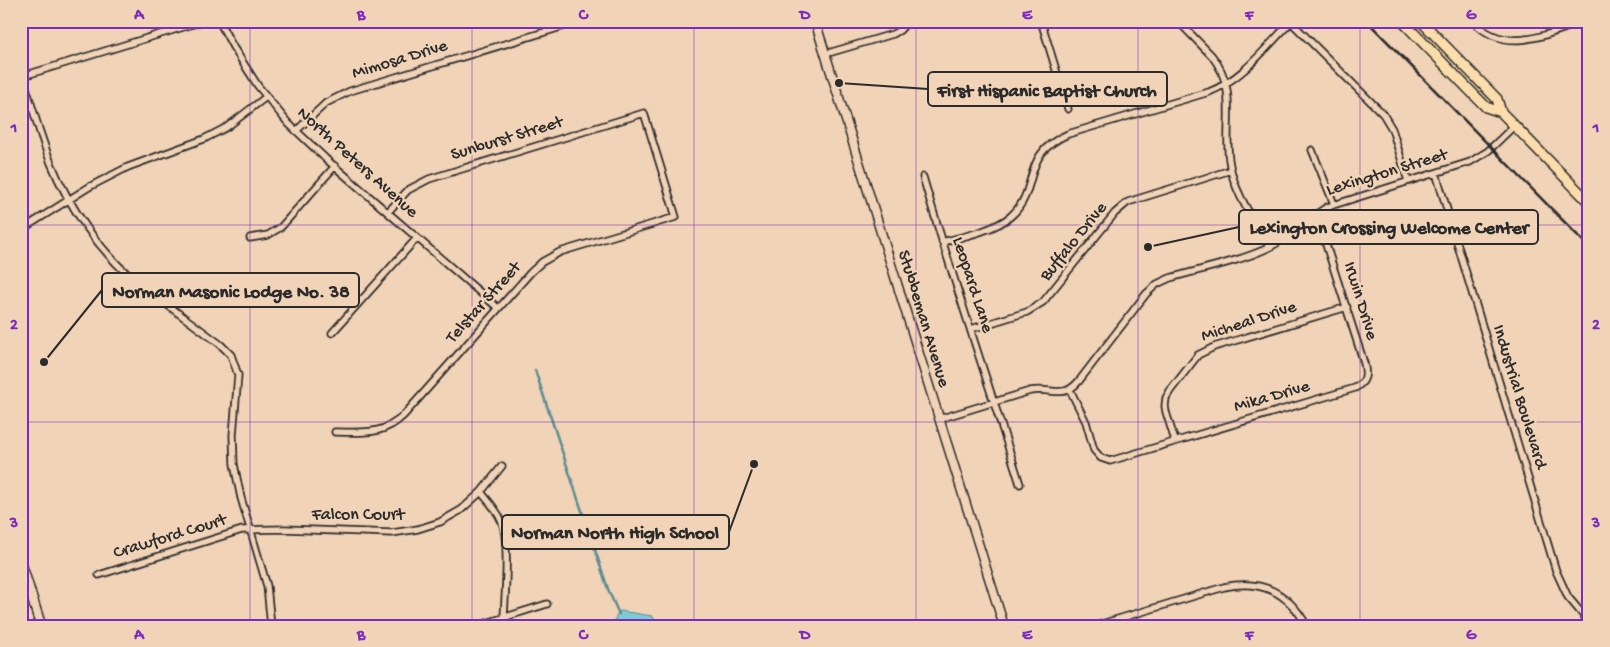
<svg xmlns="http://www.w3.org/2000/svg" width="1610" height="647" font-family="'Gochi Hand',sans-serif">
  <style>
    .water { fill: #7bccd6; stroke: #5b8c92 }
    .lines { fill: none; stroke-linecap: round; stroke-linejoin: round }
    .stream { stroke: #5b8c92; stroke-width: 2.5 }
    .minor-casing { stroke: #2b2b2b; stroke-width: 9 }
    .tertiary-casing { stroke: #2b2b2b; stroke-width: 11 }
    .secondary-casing { stroke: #2b2b2b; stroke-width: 12 }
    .primary-casing { stroke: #2b2b2b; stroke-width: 12 }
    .minor { stroke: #f1d3b7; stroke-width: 5.5 }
    .tertiary { stroke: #f1d3b7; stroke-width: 8 }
    .secondary { stroke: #f1d3b7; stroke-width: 9 }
    .primary { stroke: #fbddab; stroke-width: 9 }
    .rail { stroke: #2b2b2b; stroke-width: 2.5 }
    .grid { fill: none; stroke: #7b2cbf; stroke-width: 1; stroke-opacity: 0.55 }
    .labels { text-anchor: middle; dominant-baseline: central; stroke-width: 4.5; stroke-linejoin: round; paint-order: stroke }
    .street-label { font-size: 18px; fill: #2b2b2b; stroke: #f1d3b7 }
    .leader { fill: none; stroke: #2b2b2b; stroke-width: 2 }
    .callout-dot { fill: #2b2b2b; stroke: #f1d3b7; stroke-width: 2 }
    .callout { fill: #f1d3b7; stroke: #2b2b2b; stroke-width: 2 }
    .callout-label { font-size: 19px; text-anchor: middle; font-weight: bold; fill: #2b2b2b }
    .neatline { fill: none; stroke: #7b2cbf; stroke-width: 2 }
    .grid-label { font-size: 16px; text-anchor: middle; font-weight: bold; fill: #7b2cbf }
  </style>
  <rect width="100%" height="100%" fill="#f1d3b7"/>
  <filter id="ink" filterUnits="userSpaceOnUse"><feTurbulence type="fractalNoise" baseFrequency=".02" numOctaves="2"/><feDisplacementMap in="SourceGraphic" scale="10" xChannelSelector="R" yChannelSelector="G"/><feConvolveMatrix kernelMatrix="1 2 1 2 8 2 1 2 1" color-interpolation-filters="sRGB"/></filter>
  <g filter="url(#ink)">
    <path class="water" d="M621,611l31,5 9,10h-46l-1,-5 4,-9z"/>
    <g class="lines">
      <path class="stream" d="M535,370l74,222 10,22"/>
      <g class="minor-casing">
        <path id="minor" d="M219,21l14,26 25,39 30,37 38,36 172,149
          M1041,21l27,88
          M1178,21l34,35c26,33 12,67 17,104 4,32 25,60 41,87
          M1290,21l93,93 9,15 16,52
          M1473,21c33,35 74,13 112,0
          M825,54l68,-20 7,-4 8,-9
          M21,72c10,30 18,61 30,91 18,44 48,87 84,118l85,63 11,11 7,20 -5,60 1,29 7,34 26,88 4,40
          M23,76l180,-55
          M296,131l30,-28 24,-12 231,-70
          M1312,150l22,54
          M1436,173l120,398 12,26 21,25
          M923,177c30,103 65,205 97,307
          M21,230l68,-43 39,-20 76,-28 23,-12 39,-30
          M250,238l18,-3 13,-8 54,-61
          M942,242c21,-5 53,-12 69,-26 30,-27 8,-61 57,-82l141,-42c34,-13 57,-45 82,-70
          M971,329l56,-17 16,-10 72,-89 13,-11 103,-32
          M332,333l85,-95
          M1070,390l16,32 8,28 7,8 9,3 245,-73c11,-6 12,-13 9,-25l-45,-140 -5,-9
          M939,419l91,-28c22,-4 33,9 49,-10l67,-87 11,-10 13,-6c31,-9 72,-17 100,-31 21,-11 37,-28 57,-40l143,-45 18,-11 26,-25
          M335,432c27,0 48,4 69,-17l127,-143 11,-10 18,-10 116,-35 -32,-104 -215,66 -21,11 -20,22
          M1175,441l-9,-29 -1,-6 1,-8 4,-7 28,-36 16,-8 133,-40
          M481,492c7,9 16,18 20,28 9,20 4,75 3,97
          M99,575l143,-45 43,-1 107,4 26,-4 22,-7 21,-12 20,-18 21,-26
          M477,626l70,-22
          M1095,626l129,-39c38,-8 64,5 83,39"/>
      </g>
      <g class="tertiary-casing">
        <path id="tertiary" d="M815,21l189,605"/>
      </g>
      <g class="secondary-casing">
        <path id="secondary" d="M21,563l20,63"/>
      </g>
      <g class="primary-casing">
        <path id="primary" d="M1402,21l84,86 15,5 88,90
          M1421,21l76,78 4,13"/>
      </g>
      <use href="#minor" class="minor"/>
      <use href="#tertiary" class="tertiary"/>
      <use href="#secondary" class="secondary"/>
      <use href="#primary" class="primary"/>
      <path class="rail" d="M1367,21l222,226"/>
    </g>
  </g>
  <path class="grid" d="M250,21v605M472,21v605M694,21v605M916,21v605M1138,21v605M1360,21v605M21,225h1568M21,422h1568"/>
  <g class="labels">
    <g class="street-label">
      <text transform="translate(400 60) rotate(-17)">Mimosa Drive</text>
      <text transform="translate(507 139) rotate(-17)">Sunburst Street</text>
      <text transform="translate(357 163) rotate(42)">North Peters Avenue</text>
      <text transform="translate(1387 173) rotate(-17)">Lexington Street</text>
      <text transform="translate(1074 242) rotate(-51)">Buffalo Drive</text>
      <text transform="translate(972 285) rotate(72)">Leopard Lane</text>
      <text transform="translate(1360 301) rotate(73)">Irwin Drive</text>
      <text transform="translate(484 303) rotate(-48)">Telstar Street</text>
      <text transform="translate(923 319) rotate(73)">Stubbeman Avenue</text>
      <text transform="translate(1249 322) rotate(-18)">Micheal Drive</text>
      <text transform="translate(1272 397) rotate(-16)">Mika Drive</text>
      <text transform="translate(1519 397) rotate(73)">Industrial Boulevard</text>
      <text x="358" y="515">Falcon Court</text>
      <text transform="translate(170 537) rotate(-17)">Crawford Court</text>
    </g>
  </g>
  <path class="leader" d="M839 83L928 89M1148 247L1239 227M44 362L102 290M754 464L729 532"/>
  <g class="callout-dot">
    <circle cx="839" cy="83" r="5"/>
    <circle cx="1148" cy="247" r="5"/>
    <circle cx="44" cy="362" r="5"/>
    <circle cx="754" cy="464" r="5"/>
  </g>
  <g class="callout">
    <rect x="928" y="72" width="239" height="34" rx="5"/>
    <rect x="1239" y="210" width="299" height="34" rx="5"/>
    <rect x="102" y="273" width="257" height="34" rx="5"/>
    <rect x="502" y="515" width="227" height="34" rx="5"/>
  </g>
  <g class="callout-label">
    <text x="1047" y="96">First Hispanic Baptist Church</text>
    <text x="1389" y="233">Lexington Crossing Welcome Center</text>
    <text x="231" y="297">Norman Masonic Lodge No. 38</text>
    <text x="615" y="538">Norman North High School</text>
  </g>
  <rect width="1610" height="647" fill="none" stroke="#f1d3b7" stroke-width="55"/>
  <rect x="28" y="28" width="1554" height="592" class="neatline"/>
  <g class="grid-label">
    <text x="139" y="19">A</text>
    <text x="361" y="19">B</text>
    <text x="583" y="19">C</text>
    <text x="805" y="19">D</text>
    <text x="1027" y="19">E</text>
    <text x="1249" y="19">F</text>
    <text x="1471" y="19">G</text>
    <text x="14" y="132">1</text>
    <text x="1596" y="132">1</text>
    <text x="14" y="329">2</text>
    <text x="1596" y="329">2</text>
    <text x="14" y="527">3</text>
    <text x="1596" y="527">3</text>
    <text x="139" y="639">A</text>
    <text x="361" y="639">B</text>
    <text x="583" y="639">C</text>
    <text x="805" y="639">D</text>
    <text x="1027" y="639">E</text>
    <text x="1249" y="639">F</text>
    <text x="1471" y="639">G</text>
  </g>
</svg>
